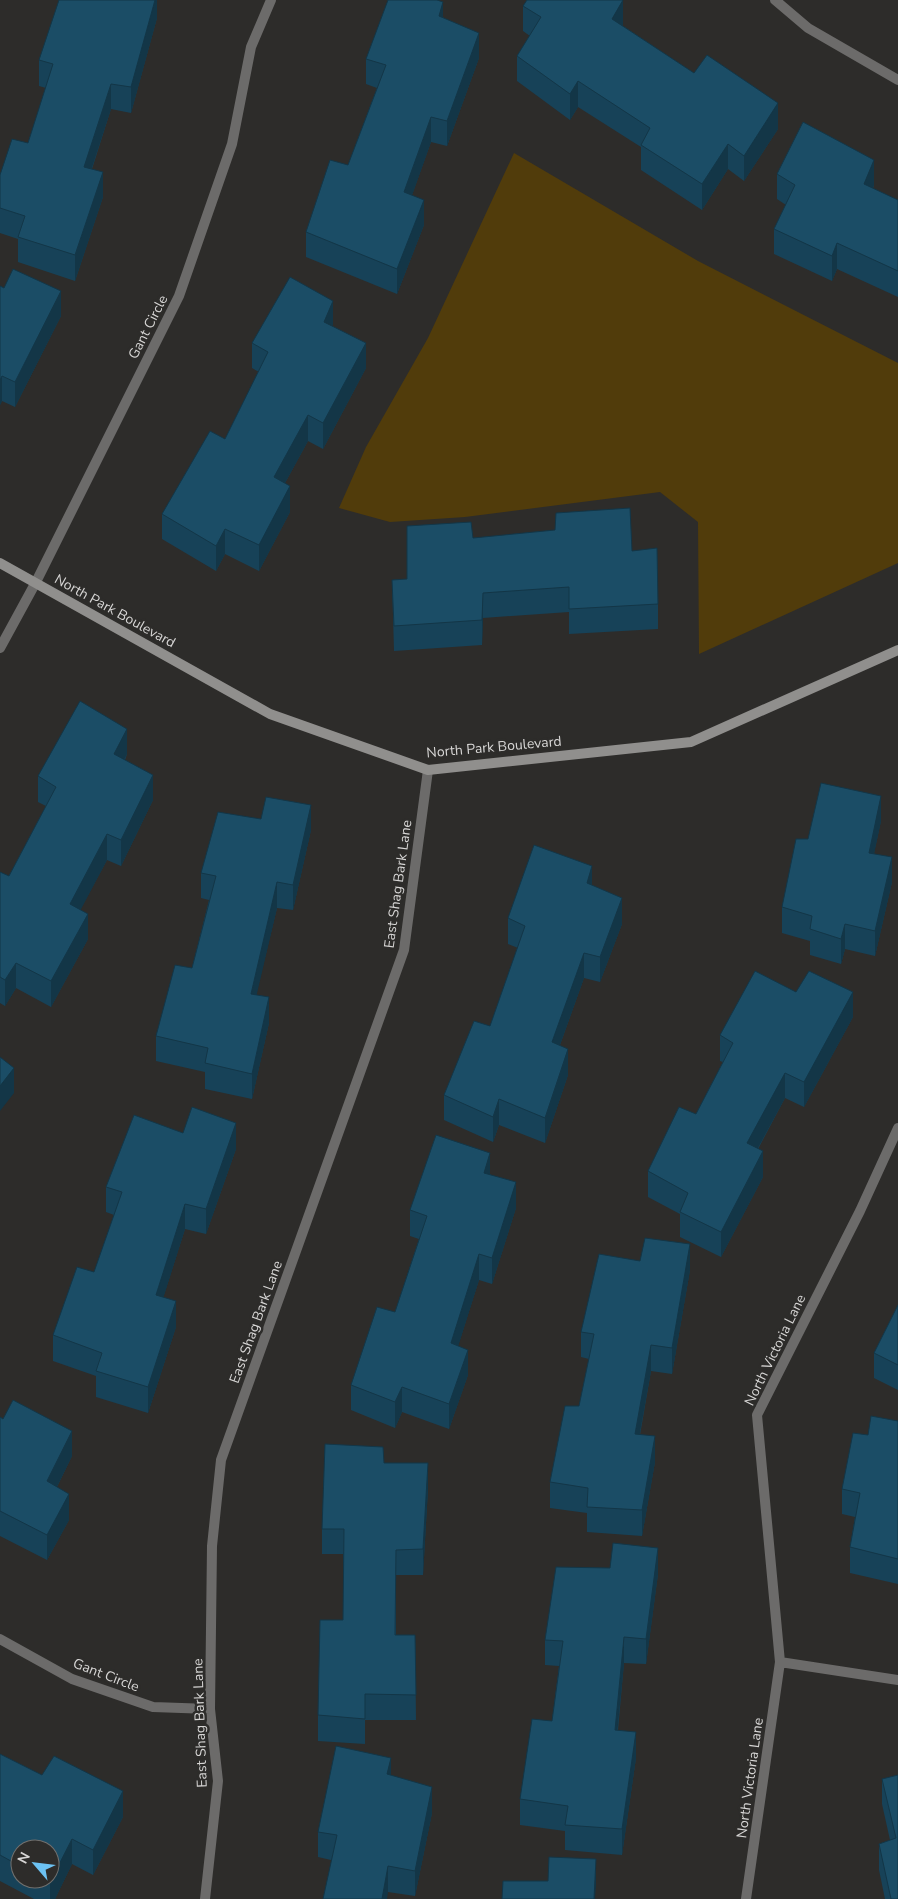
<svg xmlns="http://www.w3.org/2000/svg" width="898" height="1899" font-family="'Nunito Sans',sans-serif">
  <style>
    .green { fill: #513c0b }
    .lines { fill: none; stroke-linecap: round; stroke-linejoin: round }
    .street { stroke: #6c6b6a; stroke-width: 10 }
    .secondary { stroke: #908f8d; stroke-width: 10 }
    .wall { fill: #174258; fill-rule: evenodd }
    .shaded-wall { fill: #133647 }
    .building { fill: #1b4d66; stroke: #133647 }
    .labels { text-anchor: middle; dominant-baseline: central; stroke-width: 5; stroke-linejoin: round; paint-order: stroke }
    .street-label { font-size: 14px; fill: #d7d6d5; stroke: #2d2c2a }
  </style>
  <rect width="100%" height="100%" fill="#2d2c2a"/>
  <path class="green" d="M514,153l184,108 200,102v200l-199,91 -1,-132 -38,-30 -195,25 -75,5 -51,-14 27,-61 62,-109z"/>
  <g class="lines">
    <path class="street" d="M775,0l33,28 90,52
      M0,648l36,-66 143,-286 53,-152 19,-97 20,-47
      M0,1639l72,40 81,28 57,2
      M780,1662l118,18
      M205,1899l13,-118 -8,-72 2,-163 9,-86 183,-510 24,-180
      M746,1899l34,-237 -23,-247 103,-204 38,-83"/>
    <path class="secondary" d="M0,563l270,151 158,56 263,-28 207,-92"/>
  </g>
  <path class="wall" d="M157,0v18l-26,95 -20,-4 -19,60 11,28 -28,84 -57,-19v-23l-18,-6v-58l28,-32 18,-55 -7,-2v-26z
    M523,6l100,20 155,103 -34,52 -16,-12 -26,41 -61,-40v-23l-63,-40 -8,13 -53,-39v-25l13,-20 -7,-5z
    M443,17l36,41 -32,88 -16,-4 -19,53 12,30 -27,69 -91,-37v-25l42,-67 29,-77 -11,-4v-25z
    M777,174l97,11 -1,4 25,11v97l-61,-28 -5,12 -58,-27v-25l12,-24 -9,-6z
    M0,286l61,30 -46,91 -13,-6 -2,4z
    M333,327l33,41 -43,81 -15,-8 -23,42 5,29 -31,59 -34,-17 -9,17 -54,-32v-25l63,-75 34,-67 -7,-4v-25z
    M473,538l159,13 26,53v25l-89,5v-22l-86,6 -1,27 -88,6 -2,-71 15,-1z
    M127,754l-2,6 28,40 -32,66 -14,-6 -27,50 8,29 -37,68 -35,-19 -11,18 -5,-3v-131l9,4 37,-70 -8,-4v-26z
    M881,821l-7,32 18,29 -17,74 -30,-7 -4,15 -31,-9v-14l-28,-8v-26l26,-68z
    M311,830l-18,80 -16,-2 -21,87 13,28 -17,76 -47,-10v-17l-49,-11v-25l36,-68 17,-68 -8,-2v-25z
    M592,886l30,38 -22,58 -16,-4 -24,67 8,30 -23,68 -46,-18 -6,17 -49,-22v-25l46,-69 28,-78 -10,-4v-26z
    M796,992l57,25 -49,90 -19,-9 -27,51 5,28 -42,80 -41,-20v-23l-32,-17v-26l48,-57 27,-52 -3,-1v-26z
    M183,1133l53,16 -30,85 -21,-5 -22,69 13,29 -28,86 -52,-16v-21l-43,-15v-26l41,-63 20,-57 -8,-3v-25z
    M490,1174l26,34 -24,76 -13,-4 -21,66 10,29 -19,54 -47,-17 -7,16 -44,-18v-25l44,-73 24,-73 -9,-3v-26z
    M690,1270l-18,104 -21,-3 -11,64 15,27 -13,74 -55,-4v-19l-37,-5v-26l29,-76 10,-47 -8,-2v-25z
    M898,1305v85l-24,-12v-25z
    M0,1417l72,39 -15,31 12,33 -22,40 -47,-24z
    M898,1421v163l-48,-11v-26l5,-30 -13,-3v-25l26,-54z
    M384,1463l44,26 -5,86h-27v60h19l1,85h-51v24l-47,-3v-26l25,-95v-66h-21v-25z
    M658,1574l-12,90 -22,-1 -6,67 18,28 -14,97 -57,-5v-19l-45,-6v-26l32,-78 7,-55 -14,-1v-25z
    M0,1754l123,63 -30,58 -21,-11 -17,35h-21l-34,-18zM20,1849l30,30h-30z
    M391,1775l41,38 -17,83 -27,-4 -57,-32 -13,-3v-25z
    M898,1775v124h-13l-6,-29v-26l11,-4 -8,-36v-25z"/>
  <path class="shaded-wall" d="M155,0h2v18l-26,95v-26z
    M623,0v26l-11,18v-25z
    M443,2v26l-4,-12z
    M479,33v25l-32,88v-25z
    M578,81v26l-8,13v-26z
    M111,84v25l-27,83v-25z
    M778,103v26l-34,52v-25z
    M431,117v25l-27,76v-26z
    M728,144v25l-26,41v-26z
    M874,160v25l-10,25v-26z
    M103,172v25l-28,84v-26z
    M424,200v25l-27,69v-25z
    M837,243v26l-5,12v-25z
    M61,291v25l-46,91v-25z
    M333,301v25l-9,-4z
    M366,343v25l-43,81v-26z
    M2,376v25l-2,4v-25z
    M308,415v26l-34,62v-26z
    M290,486v26l-31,59v-26z
    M225,529v25l-9,17v-25z
    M483,593v25l-1,27v-25z
    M127,729v25l-13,25v-25z
    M153,775v25l-32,66v-26z
    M881,796v25l-12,57v-25z
    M311,805v25l-18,80v-25z
    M107,834v26l-37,70v-26z
    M892,857v25l-17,74v-25z
    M592,866v25l-5,-8z
    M277,882v26l-26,111v-25z
    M622,898v26l-22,58v-25z
    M88,914v25l-37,68v-26z
    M845,924v25l-4,15v-25z
    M584,953v25l-32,89v-25z
    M16,963v25l-11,18v-26z
    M853,992v25l-49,90v-25z
    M269,997v26l-17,76v-25z
    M568,1049v26l-23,68v-25z
    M14,1068v25l-14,18v-25z
    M785,1073v25l-38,70v-25z
    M499,1099v26l-6,17v-25z
    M236,1123v26l-30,85v-25z
    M763,1151v26l-42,80v-25z
    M490,1153v25l-6,-5z
    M516,1182v26l-24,76v-26z
    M185,1204v25l-29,92v-26z
    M690,1244v26l-18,104v-26z
    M479,1254v26l-28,89v-26z
    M176,1301v26l-28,86v-26z
    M651,1345v26l-16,89v-26z
    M468,1350v25l-19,54v-25z
    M402,1387v25l-7,16v-26z
    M72,1431v25l-25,51v-26z
    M655,1436v26l-13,74v-26z
    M428,1463v26l-5,86v-26z
    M69,1494v26l-22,40v-25z
    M658,1548v26l-12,90v-25z
    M624,1637v26l-9,92v-25z
    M636,1732v26l-14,97v-26z
    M391,1758v26l-4,-10z
    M432,1787v26l-17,83v-25z
    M123,1791v26l-30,58v-25z
    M72,1839v25l-17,35h-5v-17z
    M596,1859v25l-1,15h-1z
    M388,1866v26l-1,7h-5z"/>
  <path class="building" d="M59,0h96l-24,87 -20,-3 -27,83 19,5 -28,83 -57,-18 7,-21 -25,-8v-33l12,-36 16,4 25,-79 -14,-4z
    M388,0h49l6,2 -4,14 40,17 -32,88 -16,-4 -27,75 20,8 -27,69 -91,-37 24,-72 18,5 38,-100 -20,-6z
    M527,0h96l-11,19 82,54 13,-18 71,48 -34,53 -16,-12 -26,40 -61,-39 9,-17 -72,-47 -8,13 -53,-38 24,-39 -18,-11z
    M803,122l71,38 -10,24 34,16v71l-61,-28 -5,13 -58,-27 21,-44 -18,-11z
    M13,269l48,22 -46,91 -13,-6 -2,4v-94l4,2z
    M290,277l43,24 -9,21 42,21 -43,80 -15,-8 -34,62 16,9 -31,59 -34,-16 -9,17 -54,-32 48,-83 15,8 43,-87 -16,-9z
    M630,508l2,43 25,-3 1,56 -89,5v-22l-86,6 -1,27 -88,6 -2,-46 15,-1v-53l64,-4 2,16 82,-8 1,-17z
    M80,701l47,28 -13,25 39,21 -32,65 -14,-6 -37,70 18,10 -37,67 -35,-18 -11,17 -5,-3v-105l9,4 47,-89 -18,-11z
    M821,783l60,13 -12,57 23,4 -17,74 -30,-7 -4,15 -31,-10 2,-13 -30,-9 14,-68h12z
    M266,797l45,8 -18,80 -16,-3 -26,112 18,3 -17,77 -47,-11 3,-15 -52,-12 19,-71 17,3 24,-92 -15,-3 17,-61 43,7z
    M534,845l58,21 -5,17 35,15 -22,59 -16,-4 -32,89 16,7 -23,69 -46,-19 -6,18 -49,-22 30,-74 16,5 35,-100 -17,-8z
    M755,971l41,21 13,-21 44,21 -49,90 -19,-9 -38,70 16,8 -42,81 -41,-20 8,-19 -40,-22 31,-64 17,7 37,-71 -13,-8z
    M0,1057l14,11 -14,18z
    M192,1107l44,16 -30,86 -21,-5 -29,91 20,6 -28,86 -52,-16 6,-18 -49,-18 24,-68 17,5 28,-80 -16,-5 28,-72 49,18z
    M436,1135l54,18 -6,20 32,9 -24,76 -13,-4 -28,89 17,7 -19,54 -47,-17 -7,15 -44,-17 26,-78 18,5 32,-96 -17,-6z
    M645,1238l45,6 -18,104 -21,-3 -16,89 20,2 -13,74 -55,-3 1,-19 -38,-6 15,-76h14l15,-72 -13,-2 18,-78 41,7z
    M898,1305v60l-24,-12z
    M13,1400l59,31 -25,50 22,13 -22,41 -47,-24v-94l3,2z
    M871,1416l27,5v138l-48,-12 10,-54 -18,-4 11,-56 15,2z
    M325,1444l58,3 1,16h44l-5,86 -27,1 -1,85h20l1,60 -51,-1v25l-47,-4 2,-95h23l1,-91h-22z
    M613,1543l45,5 -12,91 -22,-2 -9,93 21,2 -14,97 -57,-4 3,-19 -48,-7 12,-80 20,2 11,-80 -18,-1 11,-73 54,1z
    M336,1746l55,12 -4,16 45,13 -17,84 -27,-5 -6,33h-59l14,-64 -19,-3z
    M0,1754l42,21 12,-19 69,35 -30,59 -21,-11 -22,43 -6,-3h6v-30h-30v17l-20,-11z
    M898,1775v124h-7l-12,-55 17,-6 -14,-59z
    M549,1857l47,2 -2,40h-92l1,-18h45z"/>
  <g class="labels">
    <g class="street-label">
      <text transform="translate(148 327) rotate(-63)">Gant Circle</text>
      <text transform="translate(115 611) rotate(29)">North Park Boulevard</text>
      <text transform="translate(494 747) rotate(-5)">North Park Boulevard</text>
      <text transform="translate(398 884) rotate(-82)">East Shag Bark Lane</text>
      <text transform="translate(256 1322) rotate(-70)">East Shag Bark Lane</text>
      <text transform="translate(775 1350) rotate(-64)">North Victoria Lane</text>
      <text transform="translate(106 1675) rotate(21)">Gant Circle</text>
      <text transform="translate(200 1723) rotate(-92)">East Shag Bark Lane</text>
      <text transform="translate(750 1778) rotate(-82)">North Victoria Lane</text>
    </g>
  </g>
  <g transform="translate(35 1864) rotate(298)"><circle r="24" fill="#2d2c2a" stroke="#71706e"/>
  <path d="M0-4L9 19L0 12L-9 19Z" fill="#6cc2f3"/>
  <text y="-8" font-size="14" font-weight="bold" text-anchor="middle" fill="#d7d6d5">N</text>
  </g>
</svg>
